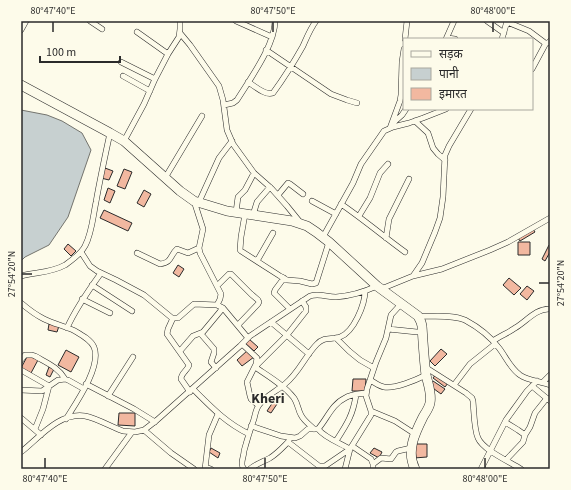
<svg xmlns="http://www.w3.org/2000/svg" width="571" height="490" font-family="'Source Sans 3','Noto Sans Devanagari',sans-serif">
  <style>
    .water { fill: #c7d0d0; stroke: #74746e }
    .building { fill: #f2b8a0; stroke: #2b2b2b }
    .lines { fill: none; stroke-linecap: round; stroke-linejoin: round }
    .street-casing { stroke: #2b2b2b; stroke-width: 6 }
    .highway-casing { stroke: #2b2b2b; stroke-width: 10 }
    .street { stroke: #fdfbea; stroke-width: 5 }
    .highway { stroke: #fdfbea; stroke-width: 9 }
    .ticks { fill: none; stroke: #2b2b2b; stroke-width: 1.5 }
    .labels { text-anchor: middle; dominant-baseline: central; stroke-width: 3; stroke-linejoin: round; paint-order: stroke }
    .quarter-label { font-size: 14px; font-weight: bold; fill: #2b2b2b; stroke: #fdfbea }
    .neatline { fill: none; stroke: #2b2b2b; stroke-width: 1.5 }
    .ticks-label { font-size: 10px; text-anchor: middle; fill: #2b2b2b }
  </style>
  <rect width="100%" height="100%" fill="#fdfbea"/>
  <path class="water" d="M21,110l26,5 15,6 20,12 9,17 -23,67 -19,28 -24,12 -4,4z"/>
  <path class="building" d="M105,168l8,3 -4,9 -8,-2z
    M124,169l8,3 -7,17 -8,-3z
    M108,188l7,3 -5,12 -6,-3z
    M144,190l7,4 -7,13 -7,-4z
    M104,210l28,13 -4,8 -28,-13z
    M533,229l2,3 -15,9 -2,-3z
    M518,242h12v13h-12z
    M68,244l8,7 -5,5 -7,-7z
    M549,245l1,1v6l-5,9 -3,-2z
    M178,265l6,4 -5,8 -6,-4z
    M509,278l12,10 -7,7 -11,-10z
    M527,286l7,5 -7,9 -7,-6z
    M49,324l10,2 -2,6 -9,-2z
    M249,339l9,8 -4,4 -9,-8z
    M441,349l6,5 -12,12 -5,-5z
    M66,350l13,7 -8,15 -13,-7z
    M248,350l6,7 -12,9 -5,-6z
    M28,355l10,5 -7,13 -10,-5z
    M49,367l5,2 -4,8 -4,-2z
    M436,374l12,9 -3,4 -12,-9z
    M353,379h13l-1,12h-13z
    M433,381l12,8 -4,5 -11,-8z
    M273,402l4,2 -6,9 -4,-2z
    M119,413h16v13l-17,-1z
    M414,444h13v13l-13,1z
    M211,448l9,5 -2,5 -9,-6z
    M374,448l8,4 -3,6 -9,-5z"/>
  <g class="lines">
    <g class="street-casing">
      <path id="street" d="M90,21l12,8
        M236,21l36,16
        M487,21l17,12
        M507,22l22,9 16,12h3l2,-2
        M21,30l5,-9
        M137,32l31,22
        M180,33l10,12 29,41 4,14 4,30 6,14 21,29 17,15 16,18 13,16
        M447,38l8,1
        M405,39l2,-18
        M446,39l8,-18
        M502,39l5,-18
        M266,50l65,44 16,6 10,3
        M121,62l34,17
        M532,69l14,-26
        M123,76l27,15
        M248,82c7,4 17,14 25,11 11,-15 21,-31 30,-47 4,-9 7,-17 13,-25
        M224,105l9,-2 4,-3c13,-21 38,-55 38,-79
        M415,121l13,12 5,15 5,6 7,6
        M392,124l10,-9 4,-6
        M390,128l10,-27 1,-6 1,-33 2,-13
        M124,141l20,-37 11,-25 13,-25 11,-17 1,-8v-8
        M165,178l37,-62
        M278,195l10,-12 2,1 13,10
        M194,201l9,28 -4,19 1,5 21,41 -1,5 -3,6
        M312,201l24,13
        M199,202l20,-44 13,-17
        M341,204c22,15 42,32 64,48
        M236,212l2,-15 7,-7 9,-17
        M245,214l-4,23 -1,13 1,1 39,25 7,4 13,1 12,3 4,-1 13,-41
        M253,215l4,-13 13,-15
        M359,216l11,-18 10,-25 8,-9
        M323,237l30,-54 8,-19 23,-33 9,-4 16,-4 14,-5 23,-9
        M386,238l3,-19 20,-40
        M81,252l9,14 7,5 19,9 28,15 28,23h6l16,-14 23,1 6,3 25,30
        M137,253l23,11c12,-1 10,-9 17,-15l11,4 11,-5
        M257,261l16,-28
        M21,276c14,-4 30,-3 44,-11 7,-5 16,-11 20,-19 7,-13 8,-30 11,-44 4,-23 9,-46 14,-69
        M413,276l29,-7 48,-19 18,-8 42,-24
        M284,278l-9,12 -1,3 16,16
        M92,285l40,26
        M217,286l12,-12h2l20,20 7,6 1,2 -1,2 -20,21
        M381,289l32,-13 9,-13 13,-31 5,-14 3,-21 2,-42 4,-9 22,-37
        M82,299l28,14
        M302,301l4,6v4l-19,24 -32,32c13,9 29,18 39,31 4,6 4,12 7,17 3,6 9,10 13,14
        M21,303c7,6 15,12 23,16 10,5 21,7 31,12 7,4 16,9 19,16 8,19 -18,56 -28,72
        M418,316c15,1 33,-2 47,4 13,7 25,16 34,28 7,9 11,20 21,27 9,6 20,6 30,10
        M173,318l-5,11 -1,5 22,31c-1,5 -8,8 -8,14l9,13
        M271,322l38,32
        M67,328c9,-20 21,-37 34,-55
        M388,329l29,3
        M201,334l13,15v4l-3,9 5,6
        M336,338l13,13 11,9 14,8
        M493,341c7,-5 15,-8 22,-13 11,-6 21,-20 35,-19
        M242,344l15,14 -1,6 -9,18 3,14 1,3 7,6
        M180,351l13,-15 10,-4 20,-24
        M21,360l4,-5h7l3,1c12,7 23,11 30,23
        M425,367l41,26 6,5 1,3c1,11 1,28 5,37 5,12 32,24 43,31
        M21,370l28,16 -6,23 -8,20
        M370,380c4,2 9,6 14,7 11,2 32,-7 42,-12
        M543,382l7,-7
        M86,384l48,25 21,13
        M454,385l16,-21 25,-20
        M532,386l18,15
        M193,389c18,18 33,34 56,45
        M21,390l21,1 16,-11 7,-1 3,1 16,9
        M108,396l25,-39
        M371,411l24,10 20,13
        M21,418l20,17
        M505,422l13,8 7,5 -2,7 -17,18
        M251,426l30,10 14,2 5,-2 8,-7h10c9,-10 14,-25 27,-31 6,-4 14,-4 21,-5
        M144,430l27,23 23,16
        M525,435l5,-8 5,-14 12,-15
        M336,441c11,-17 17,-26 20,-46
        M288,442l31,24h6l25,-17c-10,-6 -25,-11 -32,-20
        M352,446l19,13 2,5v5
        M21,452c18,-14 38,-40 64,-36 11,2 27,11 38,15l12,1 9,-2 13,-10 83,-74 10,-10 60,-40c9,-3 17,1 26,1 14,-1 28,-5 41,-11
        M373,464l8,-6 10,1 5,-7 2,-1 13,-3
        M205,467l6,2
        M105,469l27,-37
        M205,469l4,-34 9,-21
        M244,469c-2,-3 -2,-3 -2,-6 0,-4 2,-8 2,-12 3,-11 6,-21 10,-32 1,-4 2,-10 5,-14 6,-9 18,-14 26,-21 14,-11 20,-28 32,-40 8,-8 14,-4 23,-7 14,-5 25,-33 25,-46
        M250,469c7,-6 13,-7 20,-11 8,-5 13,-11 19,-17
        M345,469l5,-20 21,-34v-4l-5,-15 1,-7 9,-27 10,-24 5,-23 10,-11
        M481,469l25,-49 21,-29 10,-10"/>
    </g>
    <g class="highway-casing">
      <path id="highway" d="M21,85l89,48 14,8 56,50 14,10 33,10 65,10 15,5 9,6 13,10 48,44 41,30 3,6 1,4c1,16 2,33 4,49 2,9 6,19 4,28 -1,5 -4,9 -7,14 -8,16 -17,34 -8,52"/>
    </g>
    <use href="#street" class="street"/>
    <use href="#highway" class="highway"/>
  </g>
  <path class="ticks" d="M53,32v-10M273,32v-10M493,32v-10M22,274h10M539,283h10M45,468v-10M265,468v-10M485,468v-10"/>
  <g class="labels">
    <g class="quarter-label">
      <text x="268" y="399">Kheri</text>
    </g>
  </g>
  <rect width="571" height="490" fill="none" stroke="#fdfbea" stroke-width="44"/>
  <rect x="403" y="38" width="130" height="72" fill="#fdfbea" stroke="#a9a89e"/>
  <rect x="411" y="51" width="20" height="6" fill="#fdfbea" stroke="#a9a89e"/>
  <text x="439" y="58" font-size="12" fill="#2b2b2b">सड़क</text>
  <rect x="411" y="68" width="20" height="12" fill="#c7d0d0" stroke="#a9a89e"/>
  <text x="439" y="78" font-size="12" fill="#2b2b2b">पानी</text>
  <rect x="411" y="88" width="20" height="12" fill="#f2b8a0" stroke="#a9a89e"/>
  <text x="439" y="98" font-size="12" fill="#2b2b2b">इमारत</text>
  <path d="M40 56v6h80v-6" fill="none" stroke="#2b2b2b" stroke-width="2"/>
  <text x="46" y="56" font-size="12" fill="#2b2b2b" stroke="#fdfbea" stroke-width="3" paint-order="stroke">100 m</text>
  <rect x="22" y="22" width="527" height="446" class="neatline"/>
  <g class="ticks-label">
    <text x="53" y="14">80°47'40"E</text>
    <text x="273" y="14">80°47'50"E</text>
    <text x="493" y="14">80°48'00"E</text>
    <text transform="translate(11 274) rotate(-90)" y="4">27°54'20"N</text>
    <text transform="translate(560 283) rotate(-90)" y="4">27°54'20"N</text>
    <text x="45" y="482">80°47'40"E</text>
    <text x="265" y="482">80°47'50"E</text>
    <text x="485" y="482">80°48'00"E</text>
  </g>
</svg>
